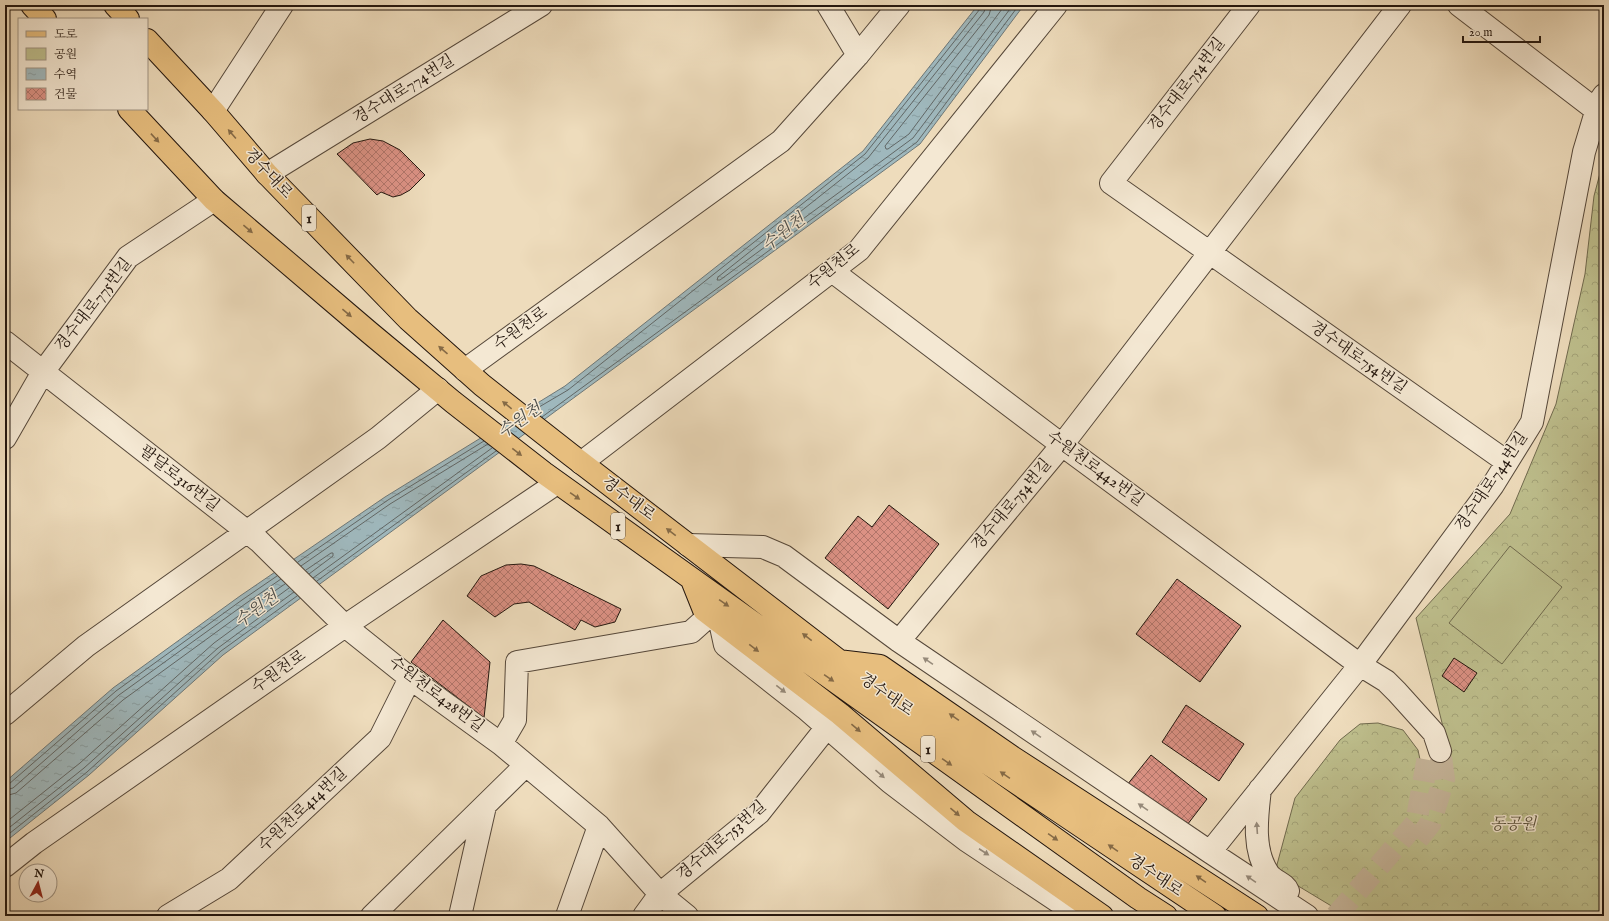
<svg xmlns="http://www.w3.org/2000/svg" width="1609" height="921" font-family="'IM FELL English','Noto Serif KR',serif">
  <style>
    .forest { fill: url(#forest-crowns); stroke: #706a4e }
    .green { fill: #bebf8d; stroke: #706a4e }
    .water { fill: url(#water-ripples); stroke: #6d7777 }
    .lines { fill: none; stroke-linecap: round; stroke-linejoin: round }
    .shore { stroke: #616766; stroke-width: 1 }
    .building { fill: url(#building-cross-hatch); stroke: #23160e }
    .minor-tunnel { stroke: #c5b499; stroke-width: 22; stroke-dasharray: 22 11; stroke-linecap: butt }
    .minor-casing { stroke: #56483a; stroke-width: 24 }
    .major-casing { stroke: #23160e; stroke-width: 24 }
    .minor { stroke: #f4e8d3; stroke-width: 22 }
    .major { stroke: #e7be7e; stroke-width: 22 }
    .oneway { fill: #856a46 }
    .oneway2 { fill: #968a7a }
    .labels { text-anchor: middle; dominant-baseline: central; stroke-width: 3; stroke-linejoin: round; paint-order: stroke }
    .shield { fill: #f4e8d3; stroke: #625549; stroke-width: 1 }
    .shield-label { font-size: 15px; font-weight: bold; fill: #23160e }
    .street-label { font-size: 16px; fill: #23160e; stroke: #f4e8d3 }
    .park-label { font-size: 16px; font-style: italic; fill: #59513a; stroke: #f4e8d3 }
    .water-label { font-size: 17px; font-style: italic; fill: #4e4f4b; stroke: #f4e8d3 }
  </style>
  <defs>
    <pattern id="forest-crowns" width="20" height="18" patternUnits="userSpaceOnUse"><rect width="20" height="18" fill="#bebf8d"/><path d="M2 6a3 3 0 1 1 6 0M12 15a3 3 0 1 1 6 0" fill="none" stroke="#a3a378"/></pattern>
    <pattern id="water-ripples" width="26" height="14" patternUnits="userSpaceOnUse"><rect width="26" height="14" fill="#9fb8bd"/><path d="M2 4q2-2 4 0t4 0M15 11q2-2 4 0t4 0" fill="none" stroke="#899da1"/></pattern>
    <pattern id="building-cross-hatch" width="8" height="8" patternUnits="userSpaceOnUse"><rect width="8" height="8" fill="#db9184"/><path d="M0 0l8 8M0 8l8-8" fill="none" stroke="#b1756a"/></pattern>
  </defs>
  <rect width="100%" height="100%" fill="#eedcbc"/>
  <filter id="stains"><feTurbulence type="fractalNoise" baseFrequency=".005" numOctaves="4"/><feColorMatrix values="0 0 0 0 .2 0 0 0 0 .09 0 0 0 0 .02 0 0 0 .5 -.17"/></filter>
  <radialGradient id="worn" r=".72"><stop offset=".6" stop-color="#630" stop-opacity="0"/><stop offset="1" stop-color="#630" stop-opacity=".3"/></radialGradient>
  <path class="forest" d="M1604,158v758h-256l-73,-44 20,-74 45,-58 20,-16 18,-1 25,7 15,20 4,19 26,-8 -2,-22 -30,-121 94,-104 46,-110 29,-130 9,-78z"/>
  <path class="green" d="M1510,546l52,41 -60,77 -53,-41z"/>
  <path class="water" d="M978,5h46l-104,139 -697,511 -134,120 -84,67v-60l108,-94 127,-92 145,-99 180,-111 298,-235z"/>
  <g class="lines">
    <path class="shore" d="M986,5l-2,7 -116,146 -150,119 -1,3h3l193,-142 100,-133
      M992,5l-3,10 -104,131 1,3h2l21,-15 96,-129
      M534,410l34,-20 297,-236 115,-145 1,-4
      M542,417l375,-275 102,-137
      M298,562l90,-62 96,-59
      M301,566l89,-62 98,-60
      M306,570l25,-17h2v3l-24,18
      M313,578l179,-130
      M317,581l179,-130
      M5,785l4,-1 107,-93 126,-91 35,-24
      M5,790l8,-2 106,-93 126,-91 36,-25
      M5,796l11,-3 107,-93 125,-91 37,-25
      M5,823l75,-60 134,-120 75,-55
      M5,831l79,-63 134,-120 76,-56
      M5,837l82,-65 134,-121 76,-55"/>
  </g>
  <path class="building" d="M370,139l13,2 17,9 25,25 -15,15 -9,5 -8,2 -12,-5 -4,3 -40,-41 16,-11z
    M889,505l50,39 -51,65 -63,-51 33,-42 14,11z
    M521,564l13,2 87,43 -6,13 -20,5 -14,-7 -6,10 -46,-28 -15,2 -19,13 -28,-21 14,-20 25,-11z
    M1177,579l64,47 -41,56 -64,-48z
    M443,620l47,42 -6,56 -73,-56z
    M1454,658l23,15 -13,19 -22,-16z
    M1186,705l58,39 -25,37 -57,-39z
    M1151,755l56,44 -23,30 -57,-44z"/>
  <g class="lines">
    <path class="minor-tunnel" d="M1418,839l12,-15 14,-45 -4,-28
      M1336,916l80,-93 13,-72"/>
    <g class="minor-casing">
      <path id="minor" d="M828,5l30,50
        M1249,5l-138,178 396,279
        M1459,5l137,105
        M213,111l69,-106
        M267,174l274,-169
        M832,271l230,174 298,220 26,16 11,11 37,41 6,18
        M5,342l254,199 86,85 65,52 91,66 98,82 61,68 27,22
        M465,370l316,-229 77,-86 41,-50
        M5,438l38,-66 85,-115 86,-57
        M581,463l278,-213 197,-245
        M688,545l75,2 21,9 115,85 311,211 97,64
        M720,622l5,23 80,63 85,74 76,58 114,76
        M899,641l163,-196 338,-440
        M5,714l81,-68 292,-208 60,-49
        M501,744l14,-24 2,-58 174,-30 19,-17
        M1260,789c-3,27 -8,60 8,84 5,8 17,10 20,18
        M1210,852l150,-187 133,-180 39,-63 52,-270 15,-50 5,-7
        M5,866l29,-23 311,-217 212,-143
        M168,916l61,-37 151,-141 30,-60
        M372,916l154,-151
        M460,916l25,-110
        M567,916l32,-90
        M644,916l16,-22 99,-81 68,-86"/>
    </g>
    <g class="major-casing">
      <path id="major" d="M32,5l13,14
        M115,5l13,14
        M147,40l66,71 54,63 141,145 74,66 89,70 297,228 347,233
        M129,109l85,91 156,133 83,69 91,71 594,425 28,18
        M692,580l12,30 136,104 126,107 136,95
        M838,661l42,5 132,91 245,159"/>
    </g>
    <use href="#minor" class="minor"/>
    <use href="#major" class="major"/>
  </g>
  <defs><path id="oneway-solid" d="M-6-.8H1V-3.2L6.5 0L1 3.2V.8H-6Z"/></defs>
  <g class="oneway">
    <use href="#oneway-solid" transform="translate(232 134) rotate(-131)"/>
    <use href="#oneway-solid" transform="translate(155 138) rotate(47)"/>
    <use href="#oneway-solid" transform="translate(248 229) rotate(40)"/>
    <use href="#oneway-solid" transform="translate(350 259) rotate(-134)"/>
    <use href="#oneway-solid" transform="translate(347 313) rotate(40)"/>
    <use href="#oneway-solid" transform="translate(443 350) rotate(-139)"/>
    <use href="#oneway-solid" transform="translate(507 405) rotate(-141)"/>
    <use href="#oneway-solid" transform="translate(517 452) rotate(38)"/>
    <use href="#oneway-solid" transform="translate(575 496) rotate(35)"/>
    <use href="#oneway-solid" transform="translate(671 532) rotate(-143)"/>
    <use href="#oneway-solid" transform="translate(724 603) rotate(35)"/>
    <use href="#oneway-solid" transform="translate(807 637) rotate(-142)"/>
    <use href="#oneway-solid" transform="translate(754 648) rotate(37)"/>
    <use href="#oneway-solid" transform="translate(829 678) rotate(35)"/>
    <use href="#oneway-solid" transform="translate(954 717) rotate(-145)"/>
    <use href="#oneway-solid" transform="translate(856 728) rotate(40)"/>
    <use href="#oneway-solid" transform="translate(947 762) rotate(35)"/>
    <use href="#oneway-solid" transform="translate(1005 775) rotate(-146)"/>
    <use href="#oneway-solid" transform="translate(955 812) rotate(40)"/>
    <use href="#oneway-solid" transform="translate(1053 837) rotate(35)"/>
    <use href="#oneway-solid" transform="translate(1113 848) rotate(-146)"/>
    <use href="#oneway-solid" transform="translate(1201 879) rotate(-146)"/>
  </g>
  <g class="oneway2">
    <use href="#oneway-solid" transform="translate(928 661) rotate(-146)"/>
    <use href="#oneway-solid" transform="translate(781 689) rotate(38)"/>
    <use href="#oneway-solid" transform="translate(1036 734) rotate(-146)"/>
    <use href="#oneway-solid" transform="translate(880 774) rotate(41)"/>
    <use href="#oneway-solid" transform="translate(1143 807) rotate(-146)"/>
    <use href="#oneway-solid" transform="translate(1257 828) rotate(-94)"/>
    <use href="#oneway-solid" transform="translate(984 852) rotate(33)"/>
    <use href="#oneway-solid" transform="translate(1251 879) rotate(-146)"/>
  </g>
  <g class="labels">
    <g class="shield">
      <rect x="302" y="205" width="14" height="26" rx="3"/>
      <rect x="611" y="513" width="14" height="26" rx="3"/>
      <rect x="921" y="736" width="14" height="26" rx="3"/>
    </g>
    <g class="shield-label">
      <text x="309" y="218">1</text>
      <text x="618" y="526">1</text>
      <text x="928" y="749">1</text>
    </g>
    <g class="street-label">
      <text transform="translate(1187 85) rotate(-52)">경수대로754번길</text>
      <text transform="translate(404 90) rotate(-32)">경수대로774번길</text>
      <text transform="translate(268 174) rotate(47)">경수대로</text>
      <text transform="translate(834 267) rotate(-39)">수원천로</text>
      <text transform="translate(94 305) rotate(-52)">경수대로775번길</text>
      <text transform="translate(521 329) rotate(-36)">수원천로</text>
      <text transform="translate(1358 358) rotate(35)">경수대로754번길</text>
      <text transform="translate(1095 469) rotate(36)">수원천로442번길</text>
      <text transform="translate(179 479) rotate(38)">팔달로316번길</text>
      <text transform="translate(1492 482) rotate(-56)">경수대로744번길</text>
      <text transform="translate(628 499) rotate(37)">경수대로</text>
      <text transform="translate(1012 505) rotate(-50)">경수대로754번길</text>
      <text transform="translate(279 672) rotate(-35)">수원천로</text>
      <text transform="translate(436 695) rotate(37)">수원천로428번길</text>
      <text transform="translate(886 695) rotate(35)">경수대로</text>
      <text transform="translate(303 810) rotate(-43)">수원천로414번길</text>
      <text transform="translate(722 841) rotate(-41)">경수대로753번길</text>
      <text transform="translate(1155 876) rotate(34)">경수대로</text>
    </g>
    <g class="park-label">
      <text x="1513" y="825">동공원</text>
    </g>
    <g class="water-label">
      <text transform="translate(784 233) rotate(-38)">수원천</text>
      <text transform="translate(520 421) rotate(-35)">수원천</text>
      <text transform="translate(257 610) rotate(-36)">수원천</text>
    </g>
  </g>
  <rect width="1609" height="921" fill="none" stroke="#eedcbc" stroke-width="20"/>
  <rect x="6" y="6" width="1597" height="909" fill="none" stroke="#23160e" stroke-width="2"/>
  <rect x="10" y="10" width="1589" height="901" fill="none" stroke="#23160e"/>
  <rect x="18" y="18" width="130" height="92" fill="#f4e8d3" stroke="#a09484"/>
  <rect x="26" y="31" width="20" height="6" fill="#e7be7e" stroke="#a09484"/>
  <text x="54" y="38" font-size="12" fill="#23160e">도로</text>
  <rect x="26" y="48" width="20" height="12" fill="#bebf8d" stroke="#a09484"/>
  <text x="54" y="58" font-size="12" fill="#23160e">공원</text>
  <rect x="26" y="68" width="20" height="12" fill="url(#water-ripples)" stroke="#a09484"/>
  <text x="54" y="78" font-size="12" fill="#23160e">수역</text>
  <rect x="26" y="88" width="20" height="12" fill="url(#building-cross-hatch)" stroke="#a09484"/>
  <text x="54" y="98" font-size="12" fill="#23160e">건물</text>
  <g transform="translate(38 883) rotate(7)"><circle r="19" fill="#f4e8d3" stroke="#a09484"/>
  <path d="M0-3L7 15L0 10L-7 15Z" fill="#8f2418"/>
  <text y="-6" font-size="11" font-weight="bold" text-anchor="middle" fill="#23160e">N</text>
  </g>
  <path d="M1463 36v6h77v-6" fill="none" stroke="#23160e" stroke-width="2"/>
  <text x="1469" y="36" font-size="12" fill="#23160e" stroke="#f4e8d3" stroke-width="3" paint-order="stroke">20 m</text>
  <rect width="100%" height="100%" filter="url(#stains)"/>
  <rect width="100%" height="100%" fill="url(#worn)"/>
</svg>
